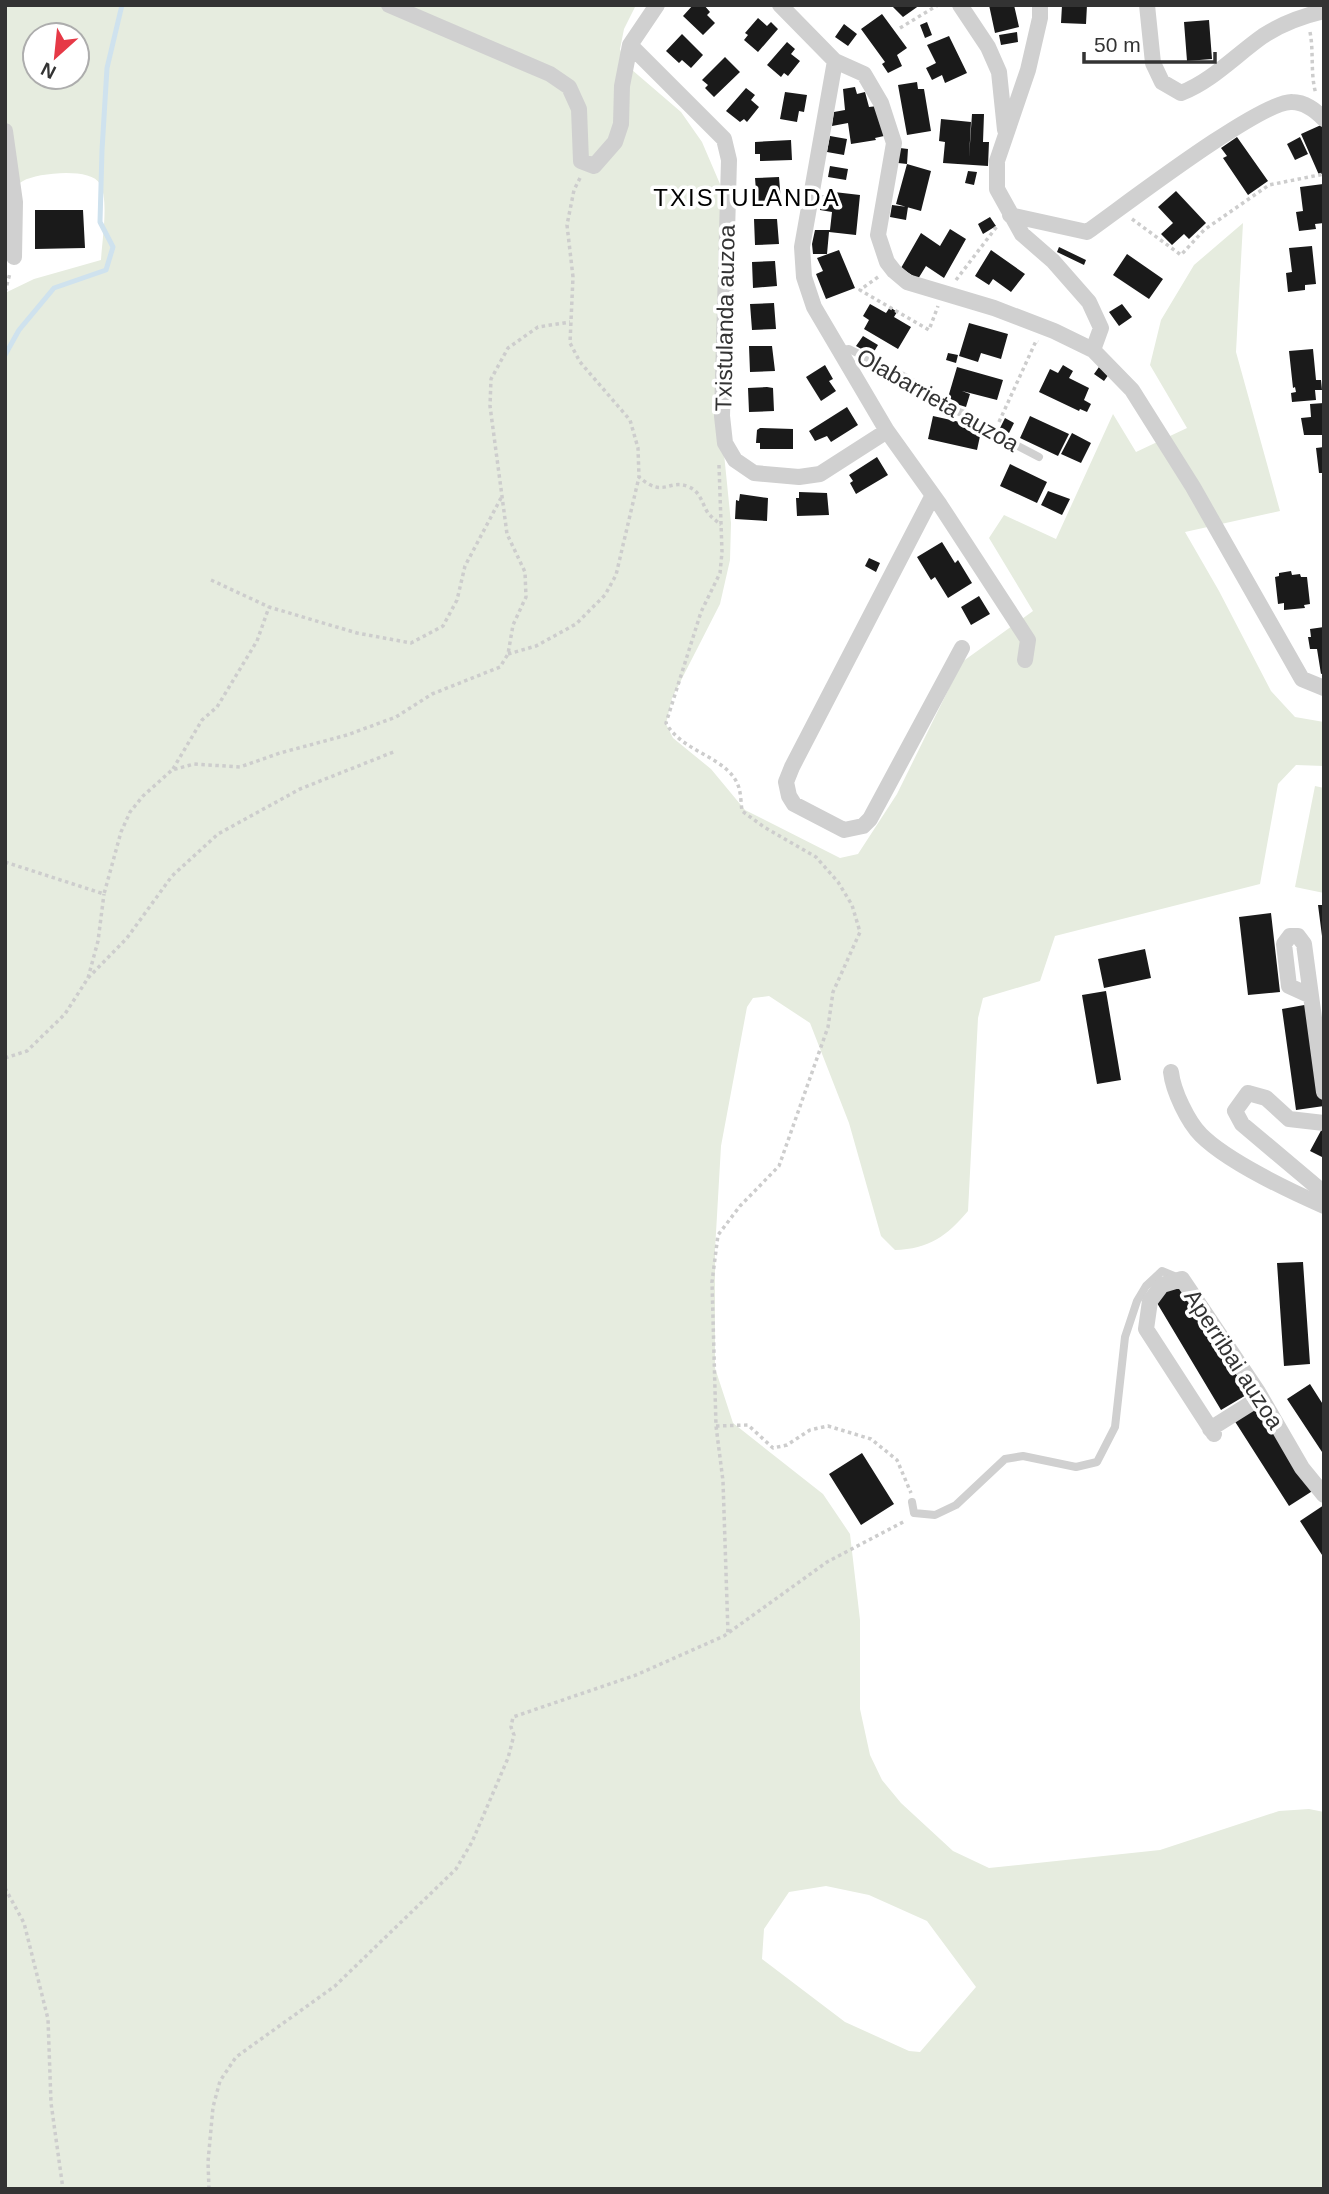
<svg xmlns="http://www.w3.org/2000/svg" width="1329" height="2194" font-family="Helvetica,sans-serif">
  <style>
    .green { fill: #e6ecdf; fill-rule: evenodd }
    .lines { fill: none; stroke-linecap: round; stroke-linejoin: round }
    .stream { stroke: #cfe2ee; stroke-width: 5 }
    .building { fill: #1a1a1a }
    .path { stroke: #cdcdcd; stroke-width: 3.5; stroke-dasharray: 3.5 3.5; stroke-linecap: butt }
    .lane { stroke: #d0d0d0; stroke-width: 8 }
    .street { stroke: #d0d0d0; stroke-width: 16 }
    .labels { text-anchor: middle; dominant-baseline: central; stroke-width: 7; stroke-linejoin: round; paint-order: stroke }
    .street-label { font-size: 23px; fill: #333; stroke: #fff }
    .neighbourhood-label { font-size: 24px; letter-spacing: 2px; fill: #000; stroke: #fff }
  </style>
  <rect width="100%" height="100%" fill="#fff"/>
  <path class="green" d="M5,5h631l-12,24 -4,20 4,14 57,49 21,30 21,49 -3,223 11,109 -1,37 -10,44 -48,94 -6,26 7,14 38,31 34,41 95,48 18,-4 39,-60 65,-132 71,-51 -44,-73 15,-23 52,24 57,-125 23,38 51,-24 -37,-63 11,-45 33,-55 49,-42 -7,129 44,159 -95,21 34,59 52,100 24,26 29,5v44l-28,-1 -18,19 -18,100 -205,52 -15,45 -57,17 -5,20 -10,193c-21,25 -39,38 -73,39l-14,-14 -32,-113 -39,-100 -41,-27 -16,2 -6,9 -26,139 -6,104v118l18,55 90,71 27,40 10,86v89l10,46 12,25 19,23 52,48 36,17 171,-18 119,-39 30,-2 15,3v377h-1319v-1896l29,-14 67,-19c1,-19 8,-61 -1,-76 -9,-17 -63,-11 -77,-3 -6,3 -12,9 -18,13zM35,35h42v42h-42zM826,1886l43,9 58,26 49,66 -56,65 -11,-1 -64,-29 -83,-63 2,-30 25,-37z
    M1315,786l9,2v105l-29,-6z"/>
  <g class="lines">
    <path class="stream" d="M5,355l14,-25 35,-42 52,-18 7,-23 -13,-25 2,-72 5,-82 15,-63"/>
  </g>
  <path class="building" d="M693,5h11l6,7 -3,3 8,8 -12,12 -20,-19z
    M891,5h29l-17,12z
    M989,5h25l5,22 -24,6z
    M1062,5h25l-1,19 -25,-1z
    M882,14l25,34 -10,7 5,11 -14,7 -6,-9 3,-2 -24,-33z
    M758,18l9,8 4,-4 7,7 -20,23 -14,-12 4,-5 -3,-2z
    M1209,20l3,39 -25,2 -3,-39z
    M927,22l5,13 -7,3 -5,-13z
    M844,24l13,10 -9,12 -13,-9z
    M1017,32l1,10 -17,3 -2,-10z
    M682,34l21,21 -12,13 -9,-8 -3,3 -13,-12z
    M949,36l18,37 -22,10 -3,-8 -10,5 -6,-12 10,-5 -9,-18z
    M787,42l8,7 -4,5 9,7 -12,15 -4,-3 -3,4 -14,-12z
    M725,57l15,15 -26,25 -9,-9 3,-3 -6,-5z
    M917,82l1,7h6l7,42 -24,4 -9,-50z
    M855,87l2,7 8,-2 4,15 9,-1 6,30 -9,2 1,2 -25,4 -3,-21 -16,3 2,-14 11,-2 -2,-21z
    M746,88l9,7 -4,5 8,7 -12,15 -3,-3 -4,3 -14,-11z
    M785,92l22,3 -3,17 -5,-1 -2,11 -17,-3z
    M972,114h12l-1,28h6l-1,24 -45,-3 2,-21 -6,-1 2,-22 30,3 -2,36z
    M1321,125l3,6v42l-5,2 -18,-41z
    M830,136l17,3 -3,16 -17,-3z
    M1237,137l31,44 -20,14 -25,-37 4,-2 -6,-8z
    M1300,137l8,17 -13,6 -8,-16z
    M791,140l1,20 -32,1v-7h-5v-12z
    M900,148l8,1 -1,15 -9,-1z
    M907,164l24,7 -10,40 -25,-7z
    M830,166l18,3 -2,11 -18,-3z
    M968,171l9,1 -3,13 -9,-2z
    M779,177l2,25 -24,1 -2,-25z
    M1323,184l1,39 -9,1 1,5 -17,2 -3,-19 7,-1 -3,-24z
    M1176,191l30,32 -17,16 -5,-5 -12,11 -11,-11 12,-11 -15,-16z
    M834,192l26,3 -4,40 -27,-3 -2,22h-14l-1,-10 3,-14h15l2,-18 -12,-2 2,-15 11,2z
    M892,205l16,2 -2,13 -16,-3z
    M35,210h48l2,38 -50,1z
    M990,217l6,9 -13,8 -5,-10z
    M754,219h23l2,25 -24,1z
    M950,229l16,10 -22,39 -18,-12 -8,13 -17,-11 20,-35 19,13z
    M1312,246l4,38 -11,1v5l-17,2 -2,-19 6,-1 -3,-24z
    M1059,247l27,13 -2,5 -27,-13z
    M839,250l16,38 -29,11 -10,-25 7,-3 -6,-13z
    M991,250l34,24 -14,18 -18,-13 -4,6 -14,-9z
    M1127,254l36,25 -14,20 -36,-24z
    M775,261l2,25 -24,2 -1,-26z
    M774,303l2,26 -24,1 -2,-26z
    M870,304l16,9 4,-6 7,5 -3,5 17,10 -13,22 -34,-20 5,-9 -6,-4z
    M1122,304l10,13 -13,9 -10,-14z
    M969,323l39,11 -7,25 -20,-6 -3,9 -19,-6z
    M863,336l15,9 -6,10 -16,-9z
    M749,346h23l3,25 -25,1z
    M1313,349l3,31h5l1,10h-7l1,10 -24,2 -1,-9 5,-1 -1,-5 -2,1 -4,-37z
    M948,353l10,2 -2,8 -10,-3z
    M825,365l8,14 -4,2 7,10 -15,10 -15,-24z
    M1063,365l10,6 -4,7 20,10 -5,12 7,4 -4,8 -7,-3 -1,2 -40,-19 11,-23 8,4z
    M957,367l46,13 -6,20 -35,-9 8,3 -4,13 -19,-6z
    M1099,367l10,7 -5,7 -10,-7z
    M767,387l6,1 1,23 -25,1 -1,-24z
    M1324,403v32h-20l-3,-17 10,-1 -1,-13z
    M847,407l11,18 -27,17 -4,-6 -12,5 -6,-10z
    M933,416l49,11 -5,23 -49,-11z
    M1030,416l39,18 -11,22 -38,-18z
    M1005,418l9,5 -5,10 -9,-5z
    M760,428l33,1v20h-33v-6h-4l1,-13z
    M1072,433l19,10 -10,20 -20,-9z
    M1324,447v26h-5l-3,-25z
    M877,457l11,18 -32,19 -6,-11 3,-2 -4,-6z
    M1010,464l37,18 -10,21 -37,-17z
    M1048,491l22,8 -8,16 -21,-10z
    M799,492l28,1 2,22 -32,1 -1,-18h3z
    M740,494l28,4 -1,23 -32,-2 1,-19 3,1z
    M942,542l13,21 3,-3 14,23 -24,15 -13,-21 -4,3 -14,-23z
    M869,558l11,5 -4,9 -11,-6z
    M1291,571l1,4 8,-1 1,3h6l3,27 -6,1 1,3 -21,2v-7l-6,1 -3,-27 4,-1v-3z
    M979,596l11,18 -19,11 -10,-18z
    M1324,627v46l-3,1 -4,-25h-7l-2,-12h3l-1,-8z
    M1318,905h6v31h-2z
    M1271,913l9,79 -32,3 -9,-78z
    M1145,949l6,29 -47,10 -6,-29z
    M1106,991l15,89 -24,4 -15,-89z
    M1310,1004l14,102 -28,4 -14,-101z
    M1324,1125v33l-14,-7z
    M1303,1262l7,102 -26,2 -7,-103z
    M1182,1282l66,112 -27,16 -67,-112z
    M1310,1384l14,22v49l-37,-56z
    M1259,1404l55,86 -25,16 -55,-86z
    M862,1453l32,51 -33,21 -32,-51z
    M1324,1505v53l-24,-37z"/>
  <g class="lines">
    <path class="path" d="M900,28l38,-23
      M1310,32c4,20 0,42 6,62
      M580,178l-6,12 -7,35 6,52 -3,66 10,19 50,58 8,28 1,29c25,22 30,1 50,10 12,5 13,17 19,26 4,5 9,8 13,12
      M1132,219l49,36 23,-25 65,-45 55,-11
      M878,277l-18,13 69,40 9,-24
      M956,280l42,-55
      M5,292l5,-19
      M999,422l37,-81 2,1
      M719,465l3,87 -2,21 -19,39 -35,111c16,30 64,34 73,65 2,7 2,16 3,23l22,16 52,30 22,25 14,23 8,27 -27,60 -5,35 -49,139 -39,40 -22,29 -6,47 4,144 7,55 5,152
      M211,580l58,27 88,26 54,10 32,-17 14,-26 8,-34 36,-68
      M508,654l28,-8 40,-22 29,-29 11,-20 23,-98
      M173,769l29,-49 15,-13 40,-66 12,-34
      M5,862l99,32 17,-62 9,-20 13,-16 29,-26 22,-6 46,3 40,-14 67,-18 49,-18 36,-23 68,-27 8,-13 5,-29 13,-28 -1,-25 -18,-38 -17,-128 1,-27 17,-31 30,-21 32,-5
      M88,978l39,-40 45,-62 46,-42 82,-45 96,-38
      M5,1058l22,-7 38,-37 23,-36 10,-37 6,-47
      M716,1426l32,-1 25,23 14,-3 23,-15 18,-4 43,13 26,21 14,33
      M5,1888l19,35 24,96 3,84 12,86
      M209,2189l-1,-27 5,-55 7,-26 16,-24 99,-71 121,-117 16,-27 36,-84 6,-23 -3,-8 2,-10 123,-42 88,-39 103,-74 78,-41"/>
    <path class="lane" d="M839,350l10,-1 56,28 43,31 25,9 24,18 42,22
      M912,1502l2,11 21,2 21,-10 49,-46 18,-3 53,11 21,-5 18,-35 10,-90 12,-36 9,-15 16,-15 17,7"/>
    <path class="street" d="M389,5l161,69 19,13 10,22 2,52 13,5 21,-24 6,-18 1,-38 8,-41 27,-40
      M780,5l55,56 29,13 17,29 13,40 -16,92 9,27 7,9 13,11 87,26 60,23 39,19 39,40 61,97 109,192 22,9
      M960,5l28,42 11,25 6,58
      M1040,5v13l-12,52 -31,91v28l25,45 31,27 36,41 12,26 -8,22
      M1147,5l6,58 9,19 19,11c31,-12 55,-38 82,-57 18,-12 40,-20 61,-25
      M630,45l94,94 5,21 -7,256 3,27 10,17 19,13 45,4 21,-3 67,-43
      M835,61l-33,186 2,30 10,30 73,124 53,74 88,135 -3,20
      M5,131l10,71 -1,55
      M1010,215l77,17c33,-23 174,-132 205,-130 13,0 23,8 32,17
      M933,495l-141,272 -6,15 3,14 5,8 50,26 19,-4 7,-7 92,-171
      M1311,996l-22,-10 -5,-42 6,-8h8l6,8 20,148
      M1171,1072c2,19 17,50 30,63 26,26 89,56 123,71
      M1324,1123l-35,-4 -23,-21 -18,-5 -13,18 7,13 82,69
      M1210,1429l51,-32
      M1214,1434l-68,-105 4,-28 12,-16 20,-6 76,113 44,76 22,27"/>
  </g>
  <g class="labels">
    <g class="street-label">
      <text transform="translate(725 318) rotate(-89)">Txistulanda auzoa</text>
      <text transform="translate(938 400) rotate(30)">Olabarrieta auzoa</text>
      <text transform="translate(1234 1359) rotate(57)">Aperribai auzoa</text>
    </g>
    <g class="neighbourhood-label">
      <text x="747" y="197">TXISTULANDA</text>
    </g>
  </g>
  <rect width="1329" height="2194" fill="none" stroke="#333333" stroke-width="14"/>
  <g transform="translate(56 56) rotate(207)"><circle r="33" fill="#ffffff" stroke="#adadad" stroke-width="2"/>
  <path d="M0-5L12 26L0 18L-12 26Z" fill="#e63946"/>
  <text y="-10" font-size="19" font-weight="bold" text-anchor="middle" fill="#333333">N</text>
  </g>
  <path d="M1084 52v10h131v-10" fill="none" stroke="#333333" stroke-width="3.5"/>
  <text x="1094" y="52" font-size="21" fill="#333333" stroke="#ffffff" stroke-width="5" paint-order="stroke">50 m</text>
</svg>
